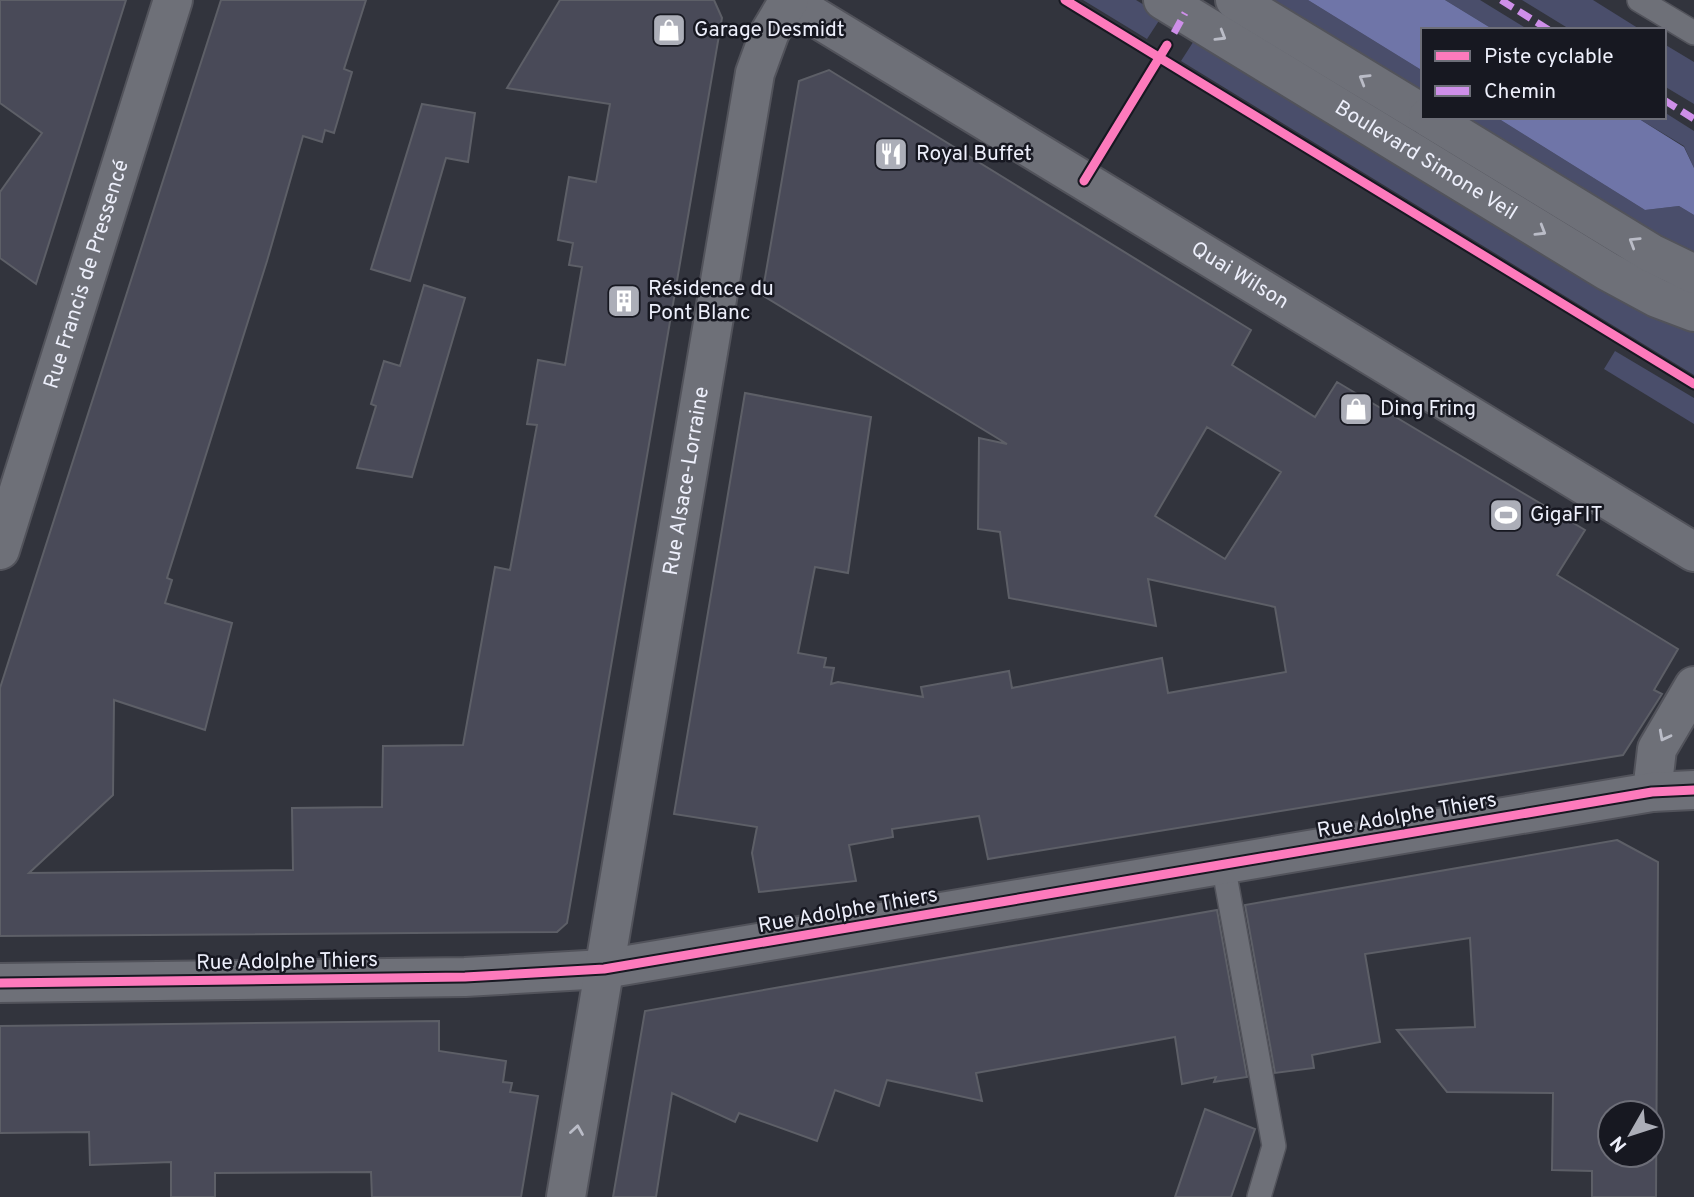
<svg xmlns="http://www.w3.org/2000/svg" width="1694" height="1197" font-family="Overpass,sans-serif">
  <style>
    .green { fill: #4a4e6b }
    .water { fill: #6f75a8 }
    .building { fill: #494a58; stroke: #5d5f67; stroke-width: 2; fill-rule: evenodd }
    .lines { fill: none; stroke-linecap: round; stroke-linejoin: round }
    .service-casing { stroke: #52535b; stroke-width: 26 }
    .minor-casing { stroke: #52535b; stroke-width: 42 }
    .tertiary-casing { stroke: #52535b; stroke-width: 42 }
    .service { stroke: #6e7078; stroke-width: 23 }
    .minor { stroke: #6e7078; stroke-width: 38 }
    .tertiary { stroke: #6e7078; stroke-width: 38 }
    .quiet { stroke: #ce8fe9; stroke-width: 7; stroke-dasharray: 14 7; stroke-linecap: butt }
    .cycleway-casing { stroke: #171821; stroke-width: 13 }
    .cycleway { stroke: #fd7abc; stroke-width: 9 }
    .oneway { stroke: #babcc7 }
    .labels { text-anchor: middle; dominant-baseline: central; stroke-width: 5; stroke-linejoin: round; paint-order: stroke }
    .poi-label { font-size: 21px; fill: #edeffb; stroke: #171821; text-anchor: start }
    .street-label { font-size: 21px; fill: #edeffb; stroke: #171821 }
  </style>
  <rect width="100%" height="100%" fill="#32343d"/>
  <path class="green" d="M1083,0h53l26,16 -15,23z
    M1256,0h52l115,71v30z
    M1445,0h35l49,30h-35z
    M1522,0h71l48,30h-70z
    M1197,36l497,290v49l-513,-314z
    M1664,44l30,18v42l-30,-18z
    M1664,112l30,19v37l-10,-22 -48,-29h28z
    M1449,117h47l149,93 34,-4 15,9v45z
    M1615,351l79,47v26l-90,-55z"/>
  <path class="water" d="M1308,0h137l49,30h-71v41z
    M1496,117h140l48,30 10,21v47l-15,-9 -34,4z"/>
  <path class="building" d="M0,0h126l-90,284 -36,-26v-66l42,-59 -42,-30z
    M221,0h145l-22,69 8,3 -18,61 -9,-3 -3,12 -19,-6 -36,125 -100,317 5,2 -7,23 67,20 -27,107 -91,-30 -1,95 -84,78 264,-3 -1,-62 90,-1 1,-61 80,-1 32,-178 15,3 27,-145 -10,-1 11,-64 27,5 17,-98 -13,-2 4,-22 -15,-3 11,-63 27,5 14,-78 -103,-16 53,-88h154l8,18 -155,905 -10,9 -557,4v-248z
    M829,70l422,260 -19,35 83,52 22,-35 248,148 -28,45 121,74 -24,41 8,4 -39,61 -635,104 -9,-43 -87,13 1,8 -44,8 7,36 -97,11 -7,-39 5,-26 -83,-13 71,-421 126,24 -23,156 -33,-6 -17,86 28,5 -2,9 10,1 -3,16 7,-2 85,15 -2,-10 88,-16 3,17 150,-30 6,35 118,-21 -11,-65 -127,-28 8,47 -147,-28 -9,-66 -22,-3 1,-91 28,6 -245,-149 37,-214zM1207,427l74,45 -56,87 -70,-43z
    M422,104l53,9 -7,49 -22,-4 -36,123 -39,-12z
    M424,285l41,13 -53,179 -55,-9 19,-62 -5,-2 13,-43 16,5z
    M1617,840l41,22 -2,335h-64v-26l-40,-1 1,-77 -106,-1 -50,-62 78,-3 -5,-89 -105,16 15,88 -68,13 2,13 -39,5 -30,-168zM1610,1113h42v42h-42z
    M1217,910l30,167 -33,5 2,-5 -34,7 -7,-47 -199,36 6,28 -95,-21 -8,26 -44,-16 -18,51 -78,-28 -4,9 -63,-29 -16,104h-43l32,-186z
    M439,1021v30l67,10 -3,21 9,1 -2,9 28,4 -17,101h-149l-1,-25 -156,1v24h-44v-35l-81,3 -1,-33 -89,1v-107z
    M1205,1109l50,20 -24,68h-56z"/>
  <g class="lines">
    <g class="service-casing">
      <path id="service" d="M1639,0l55,33
        M1223,864l51,282 -15,51"/>
    </g>
    <g class="minor-casing">
      <g id="minor">
        <path id="s1" d="M787,0l907,552"/>
        <path id="s2" d="M0,550l173,-550"/>
        <path d="M1652,792l5,-43 37,-63"/>
        <path d="M0,983l465,-6 139,-8 1048,-177 42,-2"/>
        <path id="s3" d="M566,1197l189,-1124 15,-41 19,-32"/>
      </g>
    </g>
    <g class="tertiary-casing">
      <g id="tertiary">
        <path id="s4" d="M1163,0l444,271 50,27 37,14"/>
        <path d="M1235,0l188,114"/>
        <path d="M1428,117l223,136 43,21"/>
      </g>
    </g>
    <use href="#service" class="service"/>
    <use href="#minor" class="minor"/>
    <use href="#tertiary" class="tertiary"/>
    <path class="quiet" d="M1501,0l48,30
      M1174,33l11,-20
      M1664,100l30,19"/>
    <g class="cycleway-casing">
      <path id="cycleway" d="M1065,0l629,384
        M1084,181l83,-136
        M0,983l465,-6 139,-8 1048,-177 42,-2"/>
    </g>
    <use href="#cycleway" class="cycleway"/>
  </g>
  <defs><path id="oneway-chevron" d="M-2-3.5L2.5 0L-2 3.5" fill="none" stroke-width="1.6" stroke-linecap="round" stroke-linejoin="round" transform="scale(1.75)"/></defs>
  <g class="oneway">
    <use href="#oneway-chevron" transform="translate(1221 36) rotate(31)"/>
    <use href="#oneway-chevron" transform="translate(1364 79) rotate(-149)"/>
    <use href="#oneway-chevron" transform="translate(1541 231) rotate(31)"/>
    <use href="#oneway-chevron" transform="translate(1634 242) rotate(-148)"/>
    <use href="#oneway-chevron" transform="translate(1664 736) rotate(118)"/>
    <use href="#oneway-chevron" transform="translate(577 1130) rotate(-81)"/>
  </g>
  <defs>
    <g id="shop-square" transform="scale(1.75)"><rect x="-9" y="-9" width="18" height="18" rx="4" fill="#acaeb8" stroke="#171821"/><path d="M-5-2.5h2.3a2.7 3.5 0 0 1 5.4 0H5L5.5 6h-11ZM-1.5-2.5h3a1.5 2.3 0 0 0-3 0Z" fill="#fff"/></g>
    <g id="restaurant-square" transform="scale(1.75)"><rect x="-9" y="-9" width="18" height="18" rx="4" fill="#acaeb8" stroke="#171821"/><path d="M-5-6h1v4h1v-4h1v4h1v-4h1v5L-1.5 .5V6h-2V.5L-5-1ZM5-6V6H3V1.5H1.5Q1.5-4 5-6Z" fill="#fff"/></g>
    <g id="building-square" transform="scale(1.75)"><rect x="-9" y="-9" width="18" height="18" rx="4" fill="#acaeb8" stroke="#171821"/><path d="M-4-6H4V6H1V3H-1V6H-4ZM-2.5-4.3h1.7v1.8h-1.7ZM.8-4.3h1.7v1.8H.8ZM-2.5-1h1.7V.8h-1.7ZM.8-1h1.7V.8H.8Z" fill="#fff"/></g>
    <g id="stadium-square" transform="scale(1.75)"><rect x="-9" y="-9" width="18" height="18" rx="4" fill="#acaeb8" stroke="#171821"/><path d="M0-5a6.5 5 0 1 0 0 10a6.5 5 0 1 0 0-10ZM-3.5-1.8h7v3.6h-7Z" fill="#fff"/></g>
  </defs>
  <g fill-rule="evenodd">
    <use href="#shop-square" x="669" y="30"/>
    <use href="#restaurant-square" x="891" y="154"/>
    <use href="#building-square" x="624" y="301"/>
    <use href="#shop-square" x="1356" y="409"/>
    <use href="#stadium-square" x="1506" y="515"/>
  </g>
  <g class="labels">
    <g class="poi-label">
      <text x="694" y="30">Garage Desmidt</text>
      <text x="916" y="154">Royal Buffet</text>
      <text x="648" y="289">Résidence du<tspan x="648" dy="24">Pont Blanc</tspan></text>
      <text x="1380" y="409">Ding Fring</text>
      <text x="1530" y="515">GigaFIT</text>
    </g>
    <g class="street-label">
      <text stroke="none"><textPath href="#s4" startOffset="308">Boulevard Simone Veil</textPath></text>
      <text stroke="none"><textPath href="#s2" startOffset="289">Rue Francis de Pressencé</textPath></text>
      <text stroke="none"><textPath href="#s1" startOffset="530">Quai Wilson</textPath></text>
      <text stroke="none"><textPath href="#s3" startOffset="726">Rue Alsace-Lorraine</textPath></text>
      <text transform="translate(1407 816) rotate(-10)">Rue Adolphe Thiers</text>
      <text transform="translate(848 911) rotate(-10)">Rue Adolphe Thiers</text>
      <text transform="translate(287 962) rotate(-1)">Rue Adolphe Thiers</text>
    </g>
  </g>
  <rect x="1421" y="28" width="245" height="91" fill="#171821" stroke="#6d6e78" stroke-width="2"/>
  <rect x="1435" y="51" width="35" height="10" fill="#fd7abc" stroke="#6d6e78" stroke-width="2"/>
  <text x="1484" y="63" font-size="21" fill="#edeffb">Piste cyclable</text>
  <rect x="1435" y="86" width="35" height="10" fill="#ce8fe9" stroke="#6d6e78" stroke-width="2"/>
  <text x="1484" y="98" font-size="21" fill="#edeffb">Chemin</text>
  <g transform="translate(1631 1134) rotate(231)"><circle r="33" fill="#171821" stroke="#6d6e78" stroke-width="2"/>
  <path d="M0-5L12 26L0 18L-12 26Z" fill="#acaeb8"/>
  <text y="-10" font-size="19" font-weight="bold" text-anchor="middle" fill="#edeffb">N</text>
  </g>
</svg>
